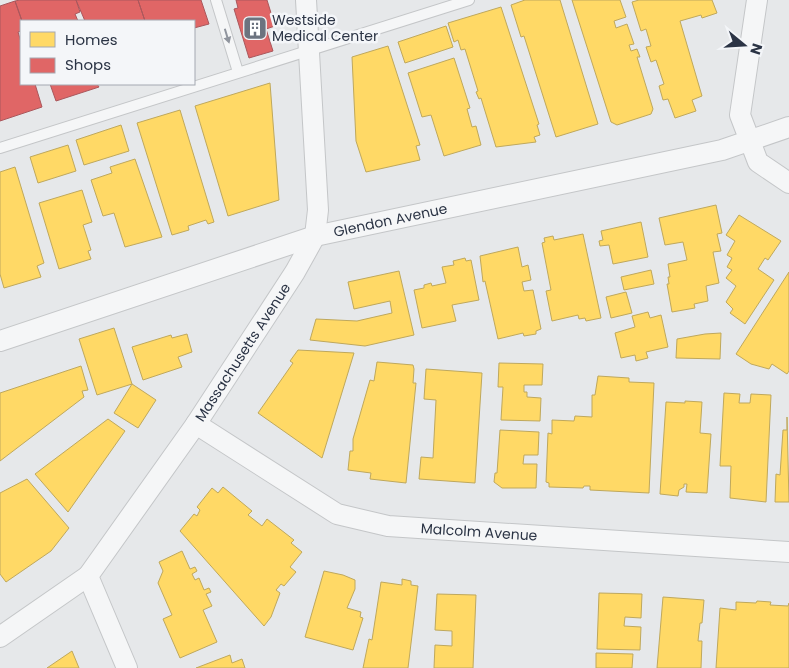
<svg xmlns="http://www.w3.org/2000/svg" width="789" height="668" font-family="Poppins,sans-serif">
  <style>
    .homes { fill: #ffd966; stroke: #bfa85c }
    .shops { fill: #e06666; stroke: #aa575c }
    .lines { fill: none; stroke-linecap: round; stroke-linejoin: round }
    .lane-casing { stroke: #c4c6c8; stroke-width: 12 }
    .street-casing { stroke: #c4c6c8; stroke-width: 22 }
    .lane { stroke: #f5f6f7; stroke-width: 10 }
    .street { stroke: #f5f6f7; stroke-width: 20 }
    .oneway { fill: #90959e }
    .labels { text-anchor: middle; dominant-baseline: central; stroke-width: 5; stroke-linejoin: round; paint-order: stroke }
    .poi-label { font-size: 14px; fill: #2b3445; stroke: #f4f6f9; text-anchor: start }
    .street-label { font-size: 14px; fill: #2b3445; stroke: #f4f6f9 }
  </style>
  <rect width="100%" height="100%" fill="#e6e8ea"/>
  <path class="homes" d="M525,0h35l38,124 -42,13 -32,-101 -3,1 -10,-32z
    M572,0h48l6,17 -12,4 2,7 11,-4 7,20 -5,1 2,6 6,-2 3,8h-3l16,52 -2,5 -34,11 -6,-3z
    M639,0h73l5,13 -15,5 -1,-3 -21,6 22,75 -10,4 4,11 -21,7 -7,-19 -5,1 -4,-14 5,-2 -8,-24 -5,2 -5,-15 5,-1 -5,-17 -5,2 -9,-29z
    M501,7l38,117 -2,1 3,10 -6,2 2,5 -40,5 -15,-49 -2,1 -3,-7 2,-1 -13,-42 -4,1 -3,-10 -4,2 -6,-19z
    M446,26l7,21 -48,16 -7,-21z
    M388,46l32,99 -4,1 4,14 -54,12 -10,-31 -4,-84z
    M454,58l16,50 -3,1 5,18 4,-1 5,19 -37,11 -13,-41 -9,2 -14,-44z
    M270,83l9,117 -51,16 -33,-110z
    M180,110l34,112 -6,2 -2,-4 -18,6 1,4 -17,5 -35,-112z
    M121,125l8,26 -45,14 -8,-25z
    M68,145l8,26 -38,12 -8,-26z
    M135,159l27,78 -37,10 -11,-34 -11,3 -12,-36 21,-7 -2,-6z
    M15,167l29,96 -7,3 4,11 -37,11 -4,-14v-102z
    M82,190l10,32 -9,3 8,25 -3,1 3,8 -32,10 -20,-66z
    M716,205l6,28 -5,1 4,17 -8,1 6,31 -13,3 2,15 -14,3 1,4 -23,4 -5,-28h2l-1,-7h2l-2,-13 19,-4 -4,-18 -18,3 -6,-27z
    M739,215l42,26 -13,19 -3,-2 -7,11 16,11 -29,44 -15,-11 3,-4 -7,-7 10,-16 -10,-8 6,-8 -5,-3 5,-9 -5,-3 8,-14 -9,-6z
    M641,222l7,35 -35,7 -4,-19 -9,1 -1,-5 4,-1 -2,-9z
    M583,234l18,84 -15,3 -1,-3 -6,1 -1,-4 -26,6 -6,-30 5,-1 -9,-47 3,-1 -1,-4 9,-2 1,4z
    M518,247l4,20 6,-2 3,15 -9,2 2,9 9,-1 8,39 -5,2v3l-12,2 -1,-3 -25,6 -13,-58 -2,1 -3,-26z
    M465,258l1,3 5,-1 8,40 -27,5 4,16 -34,7 -8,-38 10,-2v-3l7,-2 1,3 14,-3 -4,-16 12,-2 -1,-4z
    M651,270l3,14 -30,6 -3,-13z
    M399,271l15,64 -49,11 -55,-6 6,-21 41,2 35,-8 -2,-12 -36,8 -6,-27z
    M789,272v99l-2,3 -15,-10 -3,5 -18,-5 -15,-10z
    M626,292l6,21 -21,5 -5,-21z
    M648,312l2,6 11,-3 7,32 -22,5 2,6 -12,3 -1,-6 -14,3 -6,-25 20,-6 -3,-11z
    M114,328l18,56 -35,11 -18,-56z
    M721,333l-1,26 -44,-1 1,-19 28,-5z
    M187,334l5,18 -14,5 4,10 -39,13 -11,-33 39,-12 1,3z
    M298,350l56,3 -32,105 -64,-45 35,-50 -3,-2z
    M377,362l36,3 1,4 -1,14h3l-10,100 -36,-4 1,-6 -23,-3 2,-19h3v-12l17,-59 4,1z
    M499,363l44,1 -1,21h-18v7h3v5l14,1 -1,23 -39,-1 2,-33h-5z
    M81,366l7,24 -6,1 2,6 -84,64v-68z
    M426,369l56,4 -7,110 -56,-4 2,-22 12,1 3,-58 -12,-1z
    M598,376l31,2v4l25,1 -5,110 -59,-3v-4h-6l-1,2 -34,-1v-4l-3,-1 2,-49 4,1v-14l22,1 1,-5 17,1v-22h3z
    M132,384l24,16 -18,28 -24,-15z
    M724,393l16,1 -1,9h11l1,-9 20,1 -5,107 -36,-4 1,-32h-11z
    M685,401l17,1 -2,31 11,1 -4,59 -21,-1 1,-8h-3v3l-5,3 -1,6 -18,-2 6,-92 19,1z
    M787,417l2,85h-14l1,-28 4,1 3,-45h4z
    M108,419l17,12 -57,81 -33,-38z
    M500,430l39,2 -1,23h-14l-1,9h14l-1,24h-34l-8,-6 1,-9h2z
    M27,479l42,49 -18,23 -45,31 -6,-8v-81z
    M223,487l29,24 -4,4 14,11 5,-7 27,21 -3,3 11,9 -12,15 6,5 -12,14 -3,-2 -5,6 4,3 -9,24 -7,9 -84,-95 14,-17 3,2 3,-6 -3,-3 15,-19 6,5z
    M182,551l8,18 5,-2 2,4 -5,3 3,6 4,-2 5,12 5,-2 2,4 -5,2 6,12 -9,4 14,32 -37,16 -17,-39 9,-4 -14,-32 5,-12 -4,-9z
    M324,571l19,4 12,5v9l-8,19 14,4 -1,5 3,1 -10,32 -48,-13z
    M402,579l9,2v4l7,1 -10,82h-45l6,-29 3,1 9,-58 21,3z
    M599,593l43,1 -1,24 -16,-1 -1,9 17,1 -1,23 -43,-1z
    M437,594l39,1 -3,73h-39l1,-23 17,1v-15l-17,-1z
    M663,597l41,3 -2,23h-2l-2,18h4l-1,27h-44z
    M757,601l14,1 -1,3 18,1 1,-3v65h-73l4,-60 16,2v-8l20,1z
    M72,651l7,17h-32z
    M596,653l37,1 -1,14h-36z
    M230,655l2,8 10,-4 3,9h-49z"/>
  <path class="shops" d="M20,0h56l4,12 -5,2 3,7h-56l-7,-20z
    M76,0h62l7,21h-60z
    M138,0h63l8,24 -15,4v-7h-49z
    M236,0h31l8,26 -9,3 7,22 -24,7 -15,-49 4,-1z
    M15,1l7,20 -1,10 -3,1 3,10v42h14l7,23 -42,14v-115z
    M50,84h47l2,3 -43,14z"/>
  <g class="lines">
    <g class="lane-casing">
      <path id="lane" d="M216,0l22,72
        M0,148l469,-148"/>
    </g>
    <g class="street-casing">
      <g id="street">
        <path d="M757,0l-17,115 18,47 31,21"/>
        <path id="s1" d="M0,341l315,-105 407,-86 67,-23"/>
        <path id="s2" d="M196,424l141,90 51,12 401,26"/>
        <path d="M0,637l88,-61"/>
        <path id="s3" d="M127,668l-39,-92 108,-152 99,-152 20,-36 3,-26 -12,-210"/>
      </g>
    </g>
    <use href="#lane" class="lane"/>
    <use href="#street" class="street"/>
  </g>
  <defs><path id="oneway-solid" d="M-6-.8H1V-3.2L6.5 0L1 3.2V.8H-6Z" transform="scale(1.25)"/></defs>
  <use class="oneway" href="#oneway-solid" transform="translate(227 36) rotate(73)"/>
  <defs>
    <g id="building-square" transform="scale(1.25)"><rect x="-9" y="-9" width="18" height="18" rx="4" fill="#6c737f" stroke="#f4f6f9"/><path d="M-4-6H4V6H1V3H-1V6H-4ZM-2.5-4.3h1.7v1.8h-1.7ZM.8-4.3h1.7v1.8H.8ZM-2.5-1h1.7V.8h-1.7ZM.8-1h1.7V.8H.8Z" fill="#fff"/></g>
  </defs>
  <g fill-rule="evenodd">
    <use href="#building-square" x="255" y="28"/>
  </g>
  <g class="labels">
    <g class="poi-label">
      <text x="272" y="20">Westside<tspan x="272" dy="16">Medical Center</tspan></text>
    </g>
    <g class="street-label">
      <text stroke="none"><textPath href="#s1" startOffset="409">Glendon Avenue</textPath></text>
      <text stroke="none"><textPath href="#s3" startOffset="372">Massachusetts Avenue</textPath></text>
      <text stroke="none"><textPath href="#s2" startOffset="311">Malcolm Avenue</textPath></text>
    </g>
  </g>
  <rect x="20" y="20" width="175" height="65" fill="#f4f6f9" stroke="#a4a8b1"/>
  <rect x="30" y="32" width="25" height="15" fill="#ffd966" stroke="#a4a8b1"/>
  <text x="65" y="45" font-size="15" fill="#2b3445">Homes</text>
  <rect x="30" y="58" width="25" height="15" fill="#e06666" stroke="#a4a8b1"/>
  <text x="65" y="70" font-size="15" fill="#2b3445">Shops</text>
  <g transform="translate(744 45) rotate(108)" stroke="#f4f6f9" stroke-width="4" paint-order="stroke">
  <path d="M0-4L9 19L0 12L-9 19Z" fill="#2b3445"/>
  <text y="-8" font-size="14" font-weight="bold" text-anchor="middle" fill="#2b3445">N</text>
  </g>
</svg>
